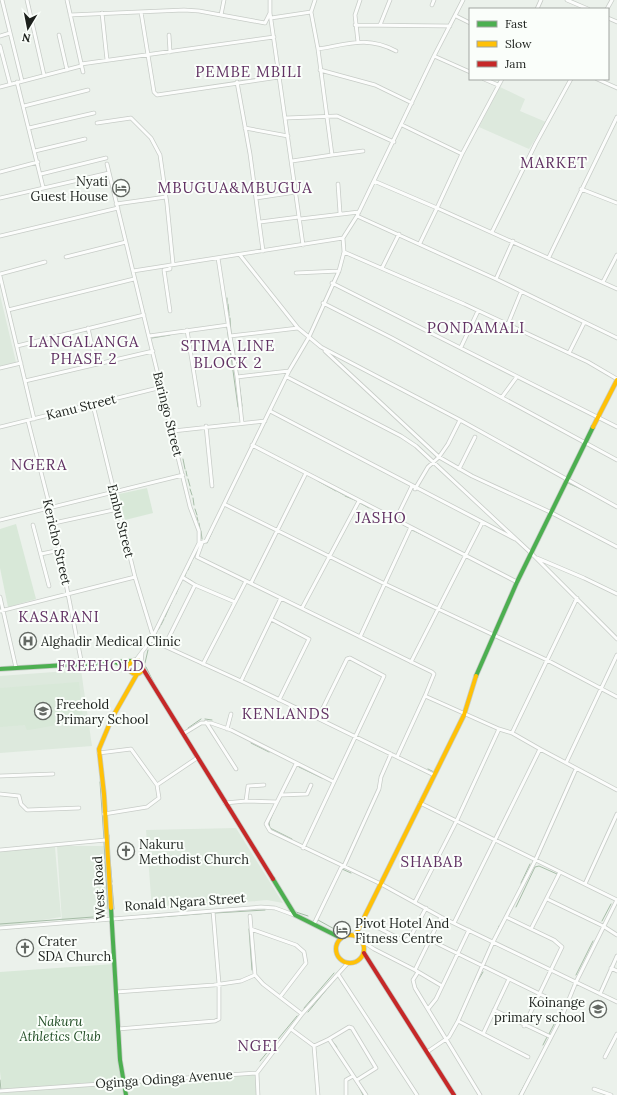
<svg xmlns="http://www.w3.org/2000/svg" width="617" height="1095" font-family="Lora,serif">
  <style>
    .built { fill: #dde9dd }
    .green { fill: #d8e8d8 }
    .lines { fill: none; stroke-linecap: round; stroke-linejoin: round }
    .stream { stroke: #a7bda8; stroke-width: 1 }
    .street-casing { stroke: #c7ccc7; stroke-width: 4.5 }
    .fast-casing { stroke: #c7ccc7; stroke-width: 5.5 }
    .slow-casing { stroke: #c7ccc7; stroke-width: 5.5 }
    .jam-casing { stroke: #c7ccc7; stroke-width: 5.5 }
    .street { stroke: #fcfdfc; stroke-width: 3 }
    .fast { stroke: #4caf50; stroke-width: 4 }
    .slow { stroke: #ffc107; stroke-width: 4 }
    .jam { stroke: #c62828; stroke-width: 4 }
    .labels { text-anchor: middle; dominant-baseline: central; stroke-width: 4; stroke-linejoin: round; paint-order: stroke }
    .poi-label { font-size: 13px; fill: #1c201c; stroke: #fafefa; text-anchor: start }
    .street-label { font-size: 13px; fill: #1c201c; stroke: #fafefa }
    .park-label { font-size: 13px; font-style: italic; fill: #224e26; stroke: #fafefa }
    .quarter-label { font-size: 15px; letter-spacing: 1px; fill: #603062; stroke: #fafefa }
  </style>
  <rect width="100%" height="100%" fill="#ebf1eb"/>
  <path class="built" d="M500,87l25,12 -5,12 26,11 -17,27 -50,-22z
    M0,295l16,67 -16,4z
    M81,670l11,76 -92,7v-77z
    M236,828l47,75 -16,-3 -115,10 -6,-80z
    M57,846h49l2,72 -46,4z
    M55,847l6,70 -61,10v-77z
    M256,1074l1,21h-257v-2z"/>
  <path class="green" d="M147,488l6,25 -28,7 -6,-26z
    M16,524l20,75 -28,8 -8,-39v-39z
    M79,682l4,38 -48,9 -8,1 -2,-5 -25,2v-39z
    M114,964l10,121 -122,7 -2,-21v-99z"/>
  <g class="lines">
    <path class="stream" d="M227,298v5
      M228,304l1,9
      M229,314v2
      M230,318l1,16
      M227,327l11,80
      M152,338l18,-3
      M232,340l4,25
      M239,382l3,24
      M183,459l2,10
      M276,459l3,2
      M186,471l1,5
      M188,479l2,7
      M318,481l18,10
      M568,483l15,7
      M190,489l2,6
      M337,491l7,4
      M345,496l12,5
      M193,498l1,7
      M360,503l9,5
      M371,508l11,7
      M195,509l2,6
      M384,516l10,4
      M197,517l1,4
      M398,522l11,6
      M199,523l1,6
      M412,530l13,6
      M201,531l1,8
      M207,543l5,-11
      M193,559l5,-10
      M188,570l3,-7
      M185,576l1,-3
      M186,578l6,3
      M179,586l2,-3
      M176,594l2,-5
      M165,617l7,-16
      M161,625l3,-6
      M157,631l3,-4
      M154,638l2,-4
      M150,645l1,-2
      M145,663l3,-13
      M146,667l8,16
      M157,689l6,9
      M205,719l7,1
      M188,728l13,-9
      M251,743l18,9
      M299,767l23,11
      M428,769l6,3
      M100,782l4,57
      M273,813l-4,10 1,5 22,11
      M109,835v10
      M104,842l4,67
      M109,849l3,33
      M342,869l9,4
      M521,883l9,-19
      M112,885l2,24
      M516,907l19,-40 4,-1 18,8
      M296,912l12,4
      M215,913l50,-3
      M147,918l64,-5
      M118,920h5
      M318,920l20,11
      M602,921l9,-17
      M0,924l93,-7
      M249,929l3,41
      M497,932l2,-6
      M576,975l17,-34
      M476,984l7,-12
      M304,1008l30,-35
      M308,1012l28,-34
      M549,1034l18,-35
      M333,1042l4,5
      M543,1045l4,-8
      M260,1061l37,-45
      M0,1080l1,10
      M358,1085l5,10
      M519,1095l18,-33"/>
    <g class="street-casing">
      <path id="street" d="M2,0l20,81
        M27,0l17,75
        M67,0l16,72
        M270,0v13l33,232
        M567,0l21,9
        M432,5l2,-5
        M537,9l4,-9
        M607,9l5,-9
        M141,12l13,80 3,3 122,-18
        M102,13l5,47
        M70,15l114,-5 15,1 66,12 5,-10
        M221,15l3,-15
        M456,16l14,7
        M271,18l40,-6
        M608,18l9,4
        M355,25l95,1
        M380,25l10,-25
        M59,35l8,35
        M169,35l1,17
        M0,36l10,-3
        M358,42l-3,-27 5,-15
        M0,46l10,38
        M318,49c31,-5 49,-13 78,2
        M434,56l36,16
        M81,64l193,-27
        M320,70l55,15 37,18
        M484,79l14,6
        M597,79l20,9
        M17,82l26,105
        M237,82l13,72 13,97
        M0,87l81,-21
        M24,106l64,-16
        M286,118l51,-2 57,26
        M97,123l34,-5 20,20 9,17 7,49 6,60
        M402,125l60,29
        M29,128l65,-15
        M245,128l43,8
        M35,151l50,-12
        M332,155l31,-4
        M292,161l40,-6 -14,-106 -7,-37 4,-12
        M107,164l83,343 9,24v12l-48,97 -15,20
        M0,172l38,-10
        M41,174l65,-16
        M374,181l63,27 25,-54 40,-75
        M338,184l2,29
        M581,189l36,14
        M0,198l109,-25
        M256,198l40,-6
        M116,204l50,-7
        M357,216l139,63 121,59
        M300,219l59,-7
        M260,222l39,-5
        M492,232l44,-89 35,-64
        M0,236l118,-28
        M420,243l17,-35 180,81
        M344,252l120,52 124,58 29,17
        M240,255l58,73 23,19 139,73 157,87
        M66,257l60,-15
        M549,257l68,-140
        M218,258l12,78
        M382,268l17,-34
        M133,271l210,-33 14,-22 77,-160 29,-56
        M296,273l43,-2
        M0,274l45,-12
        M0,276l34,143
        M496,279l17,-38
        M603,282l14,-27
        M332,283l285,144
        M323,303l69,35 225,122
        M8,310l126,-31
        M170,311l-6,-41 6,-1v-4
        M508,324l13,-32
        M88,328l8,36
        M187,330l12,75
        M149,336l79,-11
        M17,346l127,-31
        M461,347l17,-36
        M325,351l114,106 9,-13 12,-24
        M569,353l15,-30
        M0,368l21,-5
        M237,377l-7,-41 68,-8
        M287,377l114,59 15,10 115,107 86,86
        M25,381l128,-30
        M502,397l14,-19
        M93,405l42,172 18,59
        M270,411l245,128
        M28,421l26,102 28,142
        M242,423l-5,-46 52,-6
        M206,426l6,60
        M0,427l162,-40
        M173,431l92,-10
        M252,445l265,137
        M459,469l16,-32
        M415,489l13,-22 11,-10 33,19 78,36 67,35
        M224,504l161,80 162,76 70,37
        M396,519l16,-33
        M0,520l183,-45
        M54,523l64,-14
        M33,525l16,61
        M199,543l7,-2 83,-170 20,-34 30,-66 5,-19 -1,-14
        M202,543l-5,14 235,115 2,2 -9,22
        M41,554l19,-4
        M537,558l47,20 33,16
        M182,577l13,8
        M251,583l55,-110
        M0,597l16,71
        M302,608l57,-107
        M0,611l135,-34
        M271,619l38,20 -30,61
        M360,637l51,-110
        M151,640l90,41 193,94
        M165,645l30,-60 40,17
        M411,662l71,-139
        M141,663l1,-10
        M203,664l43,-83
        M241,681l40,-83
        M318,718l29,-59 3,-1 34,18 -50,106
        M206,722l30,47
        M227,729l4,-15
        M499,729l13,4 28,16
        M512,733l65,-135
        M183,734l18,-11h10l20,7 103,52 -31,66
        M99,753l32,-4 26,36 40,-27
        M397,757l28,-61 74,33 -42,91 -42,82
        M566,763l51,-108
        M296,764l-30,60 4,7 111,53 60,33 176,85
        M0,776l53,-2
        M0,794l19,2 2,8 6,6 52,-2
        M281,795l26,-1 4,-9
        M246,801l2,-15 16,-1
        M225,803l21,-2 31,1
        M420,803l197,97
        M104,814l43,-7 12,-9 -2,-13
        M0,850l106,-10
        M585,884l32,-70
        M547,899l56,27 14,9
        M250,916l5,59 8,9 39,30
        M506,917l48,23 8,7 -38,79
        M363,920l41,21 6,-3 16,-30
        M454,923l86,-174 77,41
        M314,924l27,-56 3,-2 35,-77 2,-12 10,-23
        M0,928l261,-21 14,1 19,7
        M251,929l45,16 8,7 2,11 -26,34
        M531,929l29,-57
        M430,940l116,57
        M362,941l12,8 41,21 27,16
        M611,968l6,3
        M415,970l26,-53
        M418,972l-5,8 2,8 65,107
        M338,974l79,121
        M116,992l98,-7 27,-4 14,-6
        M600,994l17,-38
        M428,1009l8,-10 33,-69
        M494,1010l57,27
        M458,1021l70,36
        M118,1029l97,-8 4,-2v-35l-6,-73
        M291,1029l23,17 4,49
        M483,1034l26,-55
        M329,1039l20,-12 3,1 24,40 -19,12
        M314,1046l15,-7 37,56
        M427,1052l22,-15 9,-16 35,-79 42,-81 41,-92
        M605,1057l12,-23
        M594,1089l17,6
        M0,1091l257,-18
        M258,1095l-1,-22 45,-59 45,-50
        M346,1095v-15l7,-4
        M521,1095l42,-81 13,-32 41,-82"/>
    </g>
    <g class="fast-casing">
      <path id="fast" d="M117,663l13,5
        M0,669l132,-8
        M476,676l41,-94 76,-155
        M273,879l22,36 46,23
        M111,908l9,152 6,35"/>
    </g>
    <g class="slow-casing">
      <path id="slow" d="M593,427l24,-47
        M129 667a7 7 0 1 1 14 0a7 7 0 1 1-14 0Z
        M111,908l-7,-114 -5,-45 13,-31 25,-44
        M336 949a14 14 0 1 1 28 0a14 14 0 1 1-28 0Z
        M355,936l109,-221 12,-39"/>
    </g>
    <g class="jam-casing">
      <path id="jam" d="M143,669l130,210
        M364,953l90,142"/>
    </g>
    <use href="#street" class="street"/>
    <use href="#fast" class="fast"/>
    <use href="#slow" class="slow"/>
    <use href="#jam" class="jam"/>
  </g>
  <defs>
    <g id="hotel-ring" transform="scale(0.9)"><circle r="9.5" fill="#fafefa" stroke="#646964" stroke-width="1.5"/><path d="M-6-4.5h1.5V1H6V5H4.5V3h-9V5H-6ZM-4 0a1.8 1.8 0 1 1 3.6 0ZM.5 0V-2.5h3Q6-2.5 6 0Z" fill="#646964"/></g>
    <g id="hospital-ring" transform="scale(0.9)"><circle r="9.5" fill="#fafefa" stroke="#646964" stroke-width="1.5"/><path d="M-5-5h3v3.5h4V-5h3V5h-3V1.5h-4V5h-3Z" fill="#646964"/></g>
    <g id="school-ring" transform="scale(0.9)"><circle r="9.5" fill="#fafefa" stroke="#646964" stroke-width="1.5"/><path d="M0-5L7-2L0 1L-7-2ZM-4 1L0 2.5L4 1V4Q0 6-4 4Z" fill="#646964"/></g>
    <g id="church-ring" transform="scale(0.9)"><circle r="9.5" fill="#fafefa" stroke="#646964" stroke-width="1.5"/><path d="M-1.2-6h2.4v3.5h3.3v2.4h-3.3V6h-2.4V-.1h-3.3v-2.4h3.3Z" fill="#646964"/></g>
  </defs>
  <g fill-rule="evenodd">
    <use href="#hotel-ring" x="121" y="188"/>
    <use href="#hospital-ring" x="28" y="641"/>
    <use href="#school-ring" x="43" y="711"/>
    <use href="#church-ring" x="126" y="851"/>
    <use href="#hotel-ring" x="342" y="930"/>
    <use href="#church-ring" x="25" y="948"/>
    <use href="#school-ring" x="598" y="1009"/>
  </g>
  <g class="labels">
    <g class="poi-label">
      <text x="108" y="181" text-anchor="end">Nyati<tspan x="108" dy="15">Guest House</tspan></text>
      <text x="41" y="641">Alghadir Medical Clinic</text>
      <text x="56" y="704">Freehold<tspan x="56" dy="15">Primary School</tspan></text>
      <text x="139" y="844">Nakuru<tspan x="139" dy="15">Methodist Church</tspan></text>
      <text x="355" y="923">Pivot Hotel And<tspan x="355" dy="15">Fitness Centre</tspan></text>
      <text x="38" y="941">Crater<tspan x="38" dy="15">SDA Church</tspan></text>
      <text x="585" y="1002" text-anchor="end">Koinange<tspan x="585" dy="15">primary school</tspan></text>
    </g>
    <g class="street-label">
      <text transform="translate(81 407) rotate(-14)">Kanu Street</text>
      <text transform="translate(168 414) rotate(76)">Baringo Street</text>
      <text transform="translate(121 521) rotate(76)">Embu Street</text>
      <text transform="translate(57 542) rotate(77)">Kericho Street</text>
      <text transform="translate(99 888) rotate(-93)">West Road</text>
      <text transform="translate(185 902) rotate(-4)">Ronald Ngara Street</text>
      <text transform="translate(164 1079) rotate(-4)">Oginga Odinga Avenue</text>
    </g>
    <g class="park-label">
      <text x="60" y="1021">Nakuru<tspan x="60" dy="15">Athletics Club</tspan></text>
    </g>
    <g class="quarter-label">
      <text x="249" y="71">PEMBE MBILI</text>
      <text x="554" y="162">MARKET</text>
      <text x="235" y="187">MBUGUA&amp;MBUGUA</text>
      <text x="476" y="327">PONDAMALI</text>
      <text x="84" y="341">LANGALANGA<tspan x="84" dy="17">PHASE 2</tspan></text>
      <text x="228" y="345">STIMA LINE<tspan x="228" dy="17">BLOCK 2</tspan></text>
      <text x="39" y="464">NGERA</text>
      <text x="381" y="517">JASHO</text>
      <text x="59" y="616">KASARANI</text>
      <text x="101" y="665">FREEHOLD</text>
      <text x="286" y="713">KENLANDS</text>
      <text x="432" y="861">SHABAB</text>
      <text x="258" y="1045">NGEI</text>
    </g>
  </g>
  <rect x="469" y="8" width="140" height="72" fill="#fafefa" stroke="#a1a5a1"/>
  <rect x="477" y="21" width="20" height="6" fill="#4caf50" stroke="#a1a5a1"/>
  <text x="505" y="28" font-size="12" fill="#1c201c">Fast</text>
  <rect x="477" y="41" width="20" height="6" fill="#ffc107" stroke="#a1a5a1"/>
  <text x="505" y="48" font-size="12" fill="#1c201c">Slow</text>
  <rect x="477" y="61" width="20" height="6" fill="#c62828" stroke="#a1a5a1"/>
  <text x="505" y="68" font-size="12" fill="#1c201c">Jam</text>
  <g transform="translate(28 28) rotate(190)" stroke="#fafefa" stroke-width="3" paint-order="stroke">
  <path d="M0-3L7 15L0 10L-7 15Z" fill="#1c201c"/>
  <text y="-6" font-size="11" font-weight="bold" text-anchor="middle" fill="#1c201c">N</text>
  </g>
</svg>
